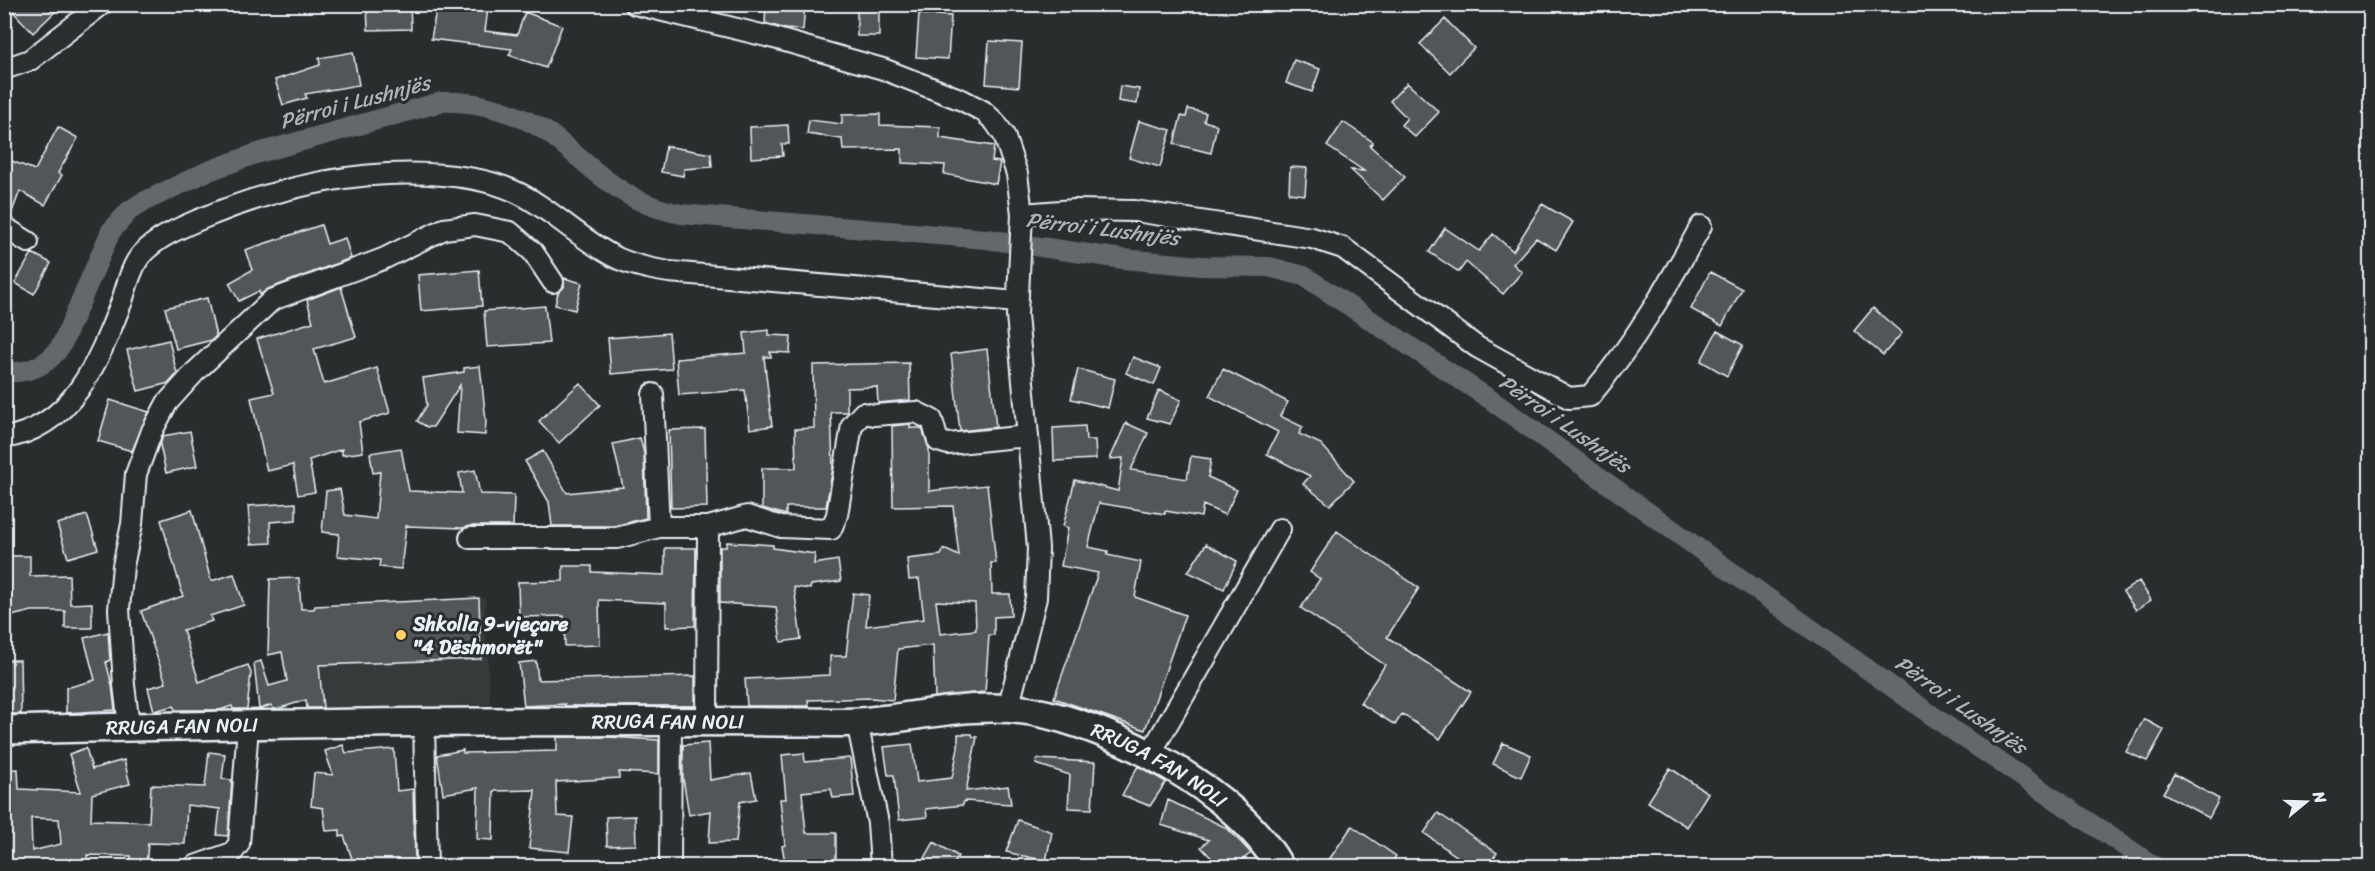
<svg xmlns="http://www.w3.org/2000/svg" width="2375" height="871" font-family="Sriracha,sans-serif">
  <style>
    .built { fill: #363a3b }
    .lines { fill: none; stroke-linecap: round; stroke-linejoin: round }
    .canal { stroke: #63686b; stroke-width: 20 }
    .building { fill: #535759; stroke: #e8f1f8; stroke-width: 1.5; fill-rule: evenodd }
    .minor-casing { stroke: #e8f1f8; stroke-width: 24 }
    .secondary-casing { stroke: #e8f1f8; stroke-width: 32 }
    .minor { stroke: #2a2d2e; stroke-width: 20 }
    .secondary { stroke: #2a2d2e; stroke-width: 27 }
    .poi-dot { fill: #ffd166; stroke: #2a2d2e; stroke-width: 2 }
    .labels { text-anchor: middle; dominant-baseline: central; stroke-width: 6; stroke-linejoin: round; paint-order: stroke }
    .poi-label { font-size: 20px; font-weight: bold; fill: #e8f1f8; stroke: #2a2d2e; text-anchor: start }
    .street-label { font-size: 20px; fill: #e8f1f8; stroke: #2a2d2e }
    .water-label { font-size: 21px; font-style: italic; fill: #acb3b9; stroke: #2a2d2e }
  </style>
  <rect width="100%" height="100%" fill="#2a2d2e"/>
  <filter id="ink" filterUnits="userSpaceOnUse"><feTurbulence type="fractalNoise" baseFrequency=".0167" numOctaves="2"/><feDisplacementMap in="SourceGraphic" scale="12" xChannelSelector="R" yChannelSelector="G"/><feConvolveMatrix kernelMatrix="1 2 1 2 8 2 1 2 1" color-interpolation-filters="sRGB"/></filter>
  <g filter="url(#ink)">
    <path class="built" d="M485,598l5,106 -171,8 -5,-106z"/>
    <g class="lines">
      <path class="canal" d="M4,372c26,2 45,-7 58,-28l49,-113 18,-20 12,-8 65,-31 49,-18 186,-52c36,-2 79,11 109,32 29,22 55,50 88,66 14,7 28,11 43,14l305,25 137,20 78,7 68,1 35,9 187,124 460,329 203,137"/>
    </g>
    <path class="building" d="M6,4h57l-30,29z
      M367,4h43l1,25 -43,1z
      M437,4l51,5 -3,22 32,4 8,-23 37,14 -16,42 -37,-13 3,-6 -81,-10z
      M766,4h39l-2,26 -17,-1 -21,-6z
      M857,8h22v28h-22z
      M919,14l32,2 -3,43 -32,-2z
      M1445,19l29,29 -24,25 -30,-29z
      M989,41l33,2 -3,44 -33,-3z
      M353,52l6,33 -54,9 2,4 -24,7 -8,-25 45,-15 -1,-7z
      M1294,60l26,9 -8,23 -26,-9z
      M1407,83l32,29 -24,25 -14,-12 6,-7 -17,-17z
      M1120,86l19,3 -2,15 -19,-3z
      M1188,109l18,4 -2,8 13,4 -6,28 -37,-9 7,-28 5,1z
      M880,114v11l60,2v11l54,8 -2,15 8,1 -4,22 -52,-10 1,-9 -43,-2v-14l-59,1 -1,-11 -35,-5 2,-14 33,4v-9z
      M1139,121l32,9 -11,37 -31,-9z
      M1343,122l30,20 -3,4 35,31 -22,23 -32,-30 13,1 -37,-25z
      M788,125l1,19h-7l1,12 -32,2 -1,-31z
      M58,127l20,11 -20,35 4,2 -17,30 -25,-14 -10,26 -6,-2v-57l31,12z
      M666,146l45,8 1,13 -28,2 -1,7 -22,-4z
      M1290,167l17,1 -2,27 -16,-2z
      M1542,204l31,18 -17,28 -20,-12 -23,26 9,8 -19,22 -37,-32 -7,10 -30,-20 16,-24 34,23 14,-17 20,17z
      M321,225l6,19 18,-6 6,20 -83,31 -8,6 -1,-4 -20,10 -10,-18 23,-13 -7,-20z
      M32,253l19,10 -17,31 -19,-11z
      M479,270l3,36 -61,5 -3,-36z
      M1710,272l32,17 -20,37 -31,-17z
      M564,278l18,5 -7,27 -20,-5 3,-12 6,-6z
      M341,287l15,50 -42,12 10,35 53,-16 13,45 -31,9 4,30 -21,3v-6l-33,11 6,32 -17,3 -5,-30 -26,6 -16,-73 23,-5 -17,-54 56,-17 -6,-22z
      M207,298l9,38 -4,4 -36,9 -11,-41z
      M545,306l4,37 -62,4 -3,-36z
      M1873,308l29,25 -19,22 -29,-24z
      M769,330v5l22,1 -1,17 -20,-1 1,5h-7l8,69 -22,3 -5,-39 -66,5 -3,-36 70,-6 -2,-20z
      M1717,331l26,14 -16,31 -26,-15z
      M669,333l3,36 -61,5 -3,-36z
      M169,340l8,34 -8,9 -31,8 -11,-41z
      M987,349l9,78 -36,4 -9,-77z
      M1133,357l28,11 -7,17 -28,-12z
      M909,363l1,37 -32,3 -1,-16 -30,1v24h-16l2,56 -7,39h-40v8l-24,-7v-40h34l-1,-39 19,-1 -1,-63z
      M480,366l6,55 -1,14 -28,-2 3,-48 -27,42h-6l-10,-6 10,-16 -4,-27 41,-6v-4z
      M1078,369l37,10 -7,29 -37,-9z
      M1223,369l65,33 -8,14 23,11 -4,7 22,10 33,37 -24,24 -27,-21 7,-8 -43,-22 11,-22 -69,-36z
      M580,383l20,22 -41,38 -20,-22z
      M1159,390l22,10 -11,24 -23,-6z
      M110,400l39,12 -17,39 -34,-10z
      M1126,423l22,10 -17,37 56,9 4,-23 20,3 -3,18 29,13 -12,25 -22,-10 -2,12 -36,-6v3l-66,-11 -11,44 20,4 -1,4 34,7 -6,35 50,18 -40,115 -91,-32 44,-125 -37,-7 7,-38 -5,-2 12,-46 43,11 5,-33 -13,1z
      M910,424v4h12l7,20v43l58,-6 9,78h-5l1,31h18l1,22 -17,1v18h-5l-4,57 -50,5 -2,-52 -35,4 -5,51 -22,-2 -63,2 1,6h-62l-2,-27 85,-4v-19h16l7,-63 16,2 -3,31 58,-7 -5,-40 -10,1 -2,-21 34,-4 3,-6 15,7 -6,-50 -60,1 -1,-81zM936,601l39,2 1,27 -36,4z
      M1085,426l1,14h9l1,19 -42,2 -1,-33z
      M705,429l2,78 -36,1 -2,-78z
      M190,431l7,35 -31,7 -6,-28 3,-9z
      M640,438l4,15 2,65 -32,8h-62l-3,-24 -24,-41 18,-10 24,42 56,-6 -10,-43z
      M401,448l8,43 53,2 -3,-20 16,-3 5,24 34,1 -1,31h-43l-7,2 -57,-2 -5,43 -22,-2 1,-7 -43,-4 2,-22 -17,-2 4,-41 14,-2 5,26 31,4 4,-47 -7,1 -3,-20z
      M296,503v17l-26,2 1,21 -20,1 -3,-38z
      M192,510l19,71 23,-7 10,31 -34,11 2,5 -29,9 16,52 49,-17 3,8 -4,36h-14l-1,-3 -12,4h-45l-1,-4 -20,5 -6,-23 18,-5 -25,-72 42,-15 -22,-76z
      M87,515l11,34 -30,9 -11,-34z
      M1337,531l82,57 -32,49 84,55 -31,47 -38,-25 -7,11 -35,-22 25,-38 -84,-57 19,-29 -10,-7z
      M727,542l46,3v3l42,6 -1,10 24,-4 3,21 -30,4 -1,4 -16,-2 7,52 -20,3 -5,-35 -56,-4v-56h6z
      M1206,544l31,17 -13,28 -36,-17z
      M665,548h31l-1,78 -29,1v-24l-67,-3 1,45 -35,1 -1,-30 -45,1 -1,-35 45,-1v-15h29v6l73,3z
      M4,556h26v20l39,-1 1,29 22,-1v25h-27v-17h-33l-21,5 -1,-35h-6z
      M299,578l2,31h13l1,-3 164,-8 2,61 -162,6 4,43h-16l-1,-8 -29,9h-4l-1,-4 -13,4 -5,-46 7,-2 8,25 18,-5 -5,-29 -14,3 2,-76z
      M2139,581l12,19 -15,10 -13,-18z
      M108,632l2,28 -4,2 6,23 3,25 -49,3v-25l29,-8 -11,-42z
      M4,660h16l1,54h-17z
      M536,661l2,19 157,-4v30h-130v-2l-41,2 -5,-43z
      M2144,719l20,11 -17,31 -21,-9z
      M958,734h14l1,3h4l-11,54 42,-5 3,18 -47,-3 -1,4 -37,4 1,8 -28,3 -5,-45h-6l-4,-28 28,-3 5,38 35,-4 6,-30z
      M557,737h51l51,3v34l-40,-2v6l-63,4 1,34 16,1 -4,35 -40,-4 6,-58 -41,1 -1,49 -16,-1 1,-51 -35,6 -6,-39 26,-5v3l94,-2z
      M708,743l2,37 41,-7 5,26 -16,3 -4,40 -27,1 2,-32 -22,4 -6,-37v-33z
      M1503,743l28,12 -10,22 -28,-13z
      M343,745l3,8 48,-4 3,42 16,-2 2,71 -6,1 1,6h-55l-11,-31 -4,1v-7l-14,1 -3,-23 -12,-2 3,-33 19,2 -8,-24z
      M86,748l6,21 32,-9 6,24 -38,10 -1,26 58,2 2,-37 54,2 4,-35 16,2 -3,25 10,1 -4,56 -11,-1 3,-26 -33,-4 -2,39 -37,-1 -2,24h-16l1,-11 -44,-1 1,9 -34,3h-50v-9l4,-1 -1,-37h-3v-50l14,-1 1,20 62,3 -12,-38zM31,818l28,1 2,25 -29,7z
      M804,753l1,9 45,-4 4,38 -21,2 -2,-9 -29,3 4,41h30v33l-50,1 -4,-21 3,-1 -5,-46h6l-4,-44z
      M1037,759l58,3 -3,47 -24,-1 2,-33 -34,-11z
      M1138,766l28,16 -16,24 -28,-11z
      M1670,768l38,25 -21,34 -39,-25z
      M2174,774l45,25 -10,19 -46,-25z
      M1168,800l59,28 24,25 -18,14h-13l-19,-20 8,-7 -48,-15z
      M1438,813l59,40 -10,14h-15l-48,-34z
      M635,816l1,29 -29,1 -1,-29z
      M1018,820l34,12 -6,29 -40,-9z
      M1352,826l44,30 -7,11h-65z
      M934,842l24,14 -6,11h-32z"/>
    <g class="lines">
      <g class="minor-casing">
        <path id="minor" d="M635,4l139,34 109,31 79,31 21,11 12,11 9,13 13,39 5,40 -5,101 21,233 -2,50 -28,111
          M4,69l26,-9 72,-56
          M1022,214l52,-4 61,1 177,27 31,10 134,99 92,51 21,-2c44,-52 78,-111 111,-170
          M4,227l24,15
          M653,394l6,133
          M4,438c70,-11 95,-79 118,-137 5,-15 9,-34 19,-46 16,-18 41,-28 62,-37 75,-31 159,-50 240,-43 28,2 58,8 83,22 30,17 56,43 87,59 17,9 37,13 56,16l348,30
          M708,527l39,-11 34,11 50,2 6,-14 15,-90 11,-12 11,2 42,-3 16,8 6,21 10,3 80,-8
          M470,538h147l42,-11h49l-1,194
          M424,721l3,145
          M857,722l21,101 3,43
          M129,726l-5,-41 -5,-76 4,-43 9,-42 4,-50 16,-43 15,-28 28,-31 77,-72 111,-41 61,-30 31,-4 35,7 23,20 20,30
          M1149,756l131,-227
          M195,866l37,-13 7,-9 9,-118
          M670,866l1,-145"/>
      </g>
      <g class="secondary-casing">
        <g id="secondary">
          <path id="s1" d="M4,730c267,-7 534,-10 801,-8 18,0 36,1 53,0 58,-4 115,-21 173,-11 82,15 207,80 248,155"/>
        </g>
      </g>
      <use href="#minor" class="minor"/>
      <use href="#secondary" class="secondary"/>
    </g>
  </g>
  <circle class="poi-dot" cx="401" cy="635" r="6"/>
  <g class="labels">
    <g class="poi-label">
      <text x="413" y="624">Shkolla 9-vjeçare<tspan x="413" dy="23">"4 Dëshmorët"</tspan></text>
    </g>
    <g class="street-label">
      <text stroke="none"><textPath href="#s1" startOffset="664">RRUGA FAN NOLI</textPath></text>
      <text stroke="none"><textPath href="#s1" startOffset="178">RRUGA FAN NOLI</textPath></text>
      <text stroke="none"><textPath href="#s1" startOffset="1168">RRUGA FAN NOLI</textPath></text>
    </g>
    <g class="water-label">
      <text transform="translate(355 102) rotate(-15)">Përroi i Lushnjës</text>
      <text transform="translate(1103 229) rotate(7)">Përroi i Lushnjës</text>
      <text transform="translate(1565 424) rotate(35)">Përroi i Lushnjës</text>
      <text transform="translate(1961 705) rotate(35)">Përroi i Lushnjës</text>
    </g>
  </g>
  <rect width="2375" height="871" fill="none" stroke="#2a2d2e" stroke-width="24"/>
  <rect x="12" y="12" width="2351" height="847" fill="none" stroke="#e8f1f8" stroke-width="2" filter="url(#ink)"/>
  <g transform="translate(2306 802) rotate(71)" stroke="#2a2d2e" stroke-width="4.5" paint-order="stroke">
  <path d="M0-4.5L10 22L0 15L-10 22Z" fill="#e8f1f8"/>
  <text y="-9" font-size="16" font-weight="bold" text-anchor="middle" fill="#e8f1f8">N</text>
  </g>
</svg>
